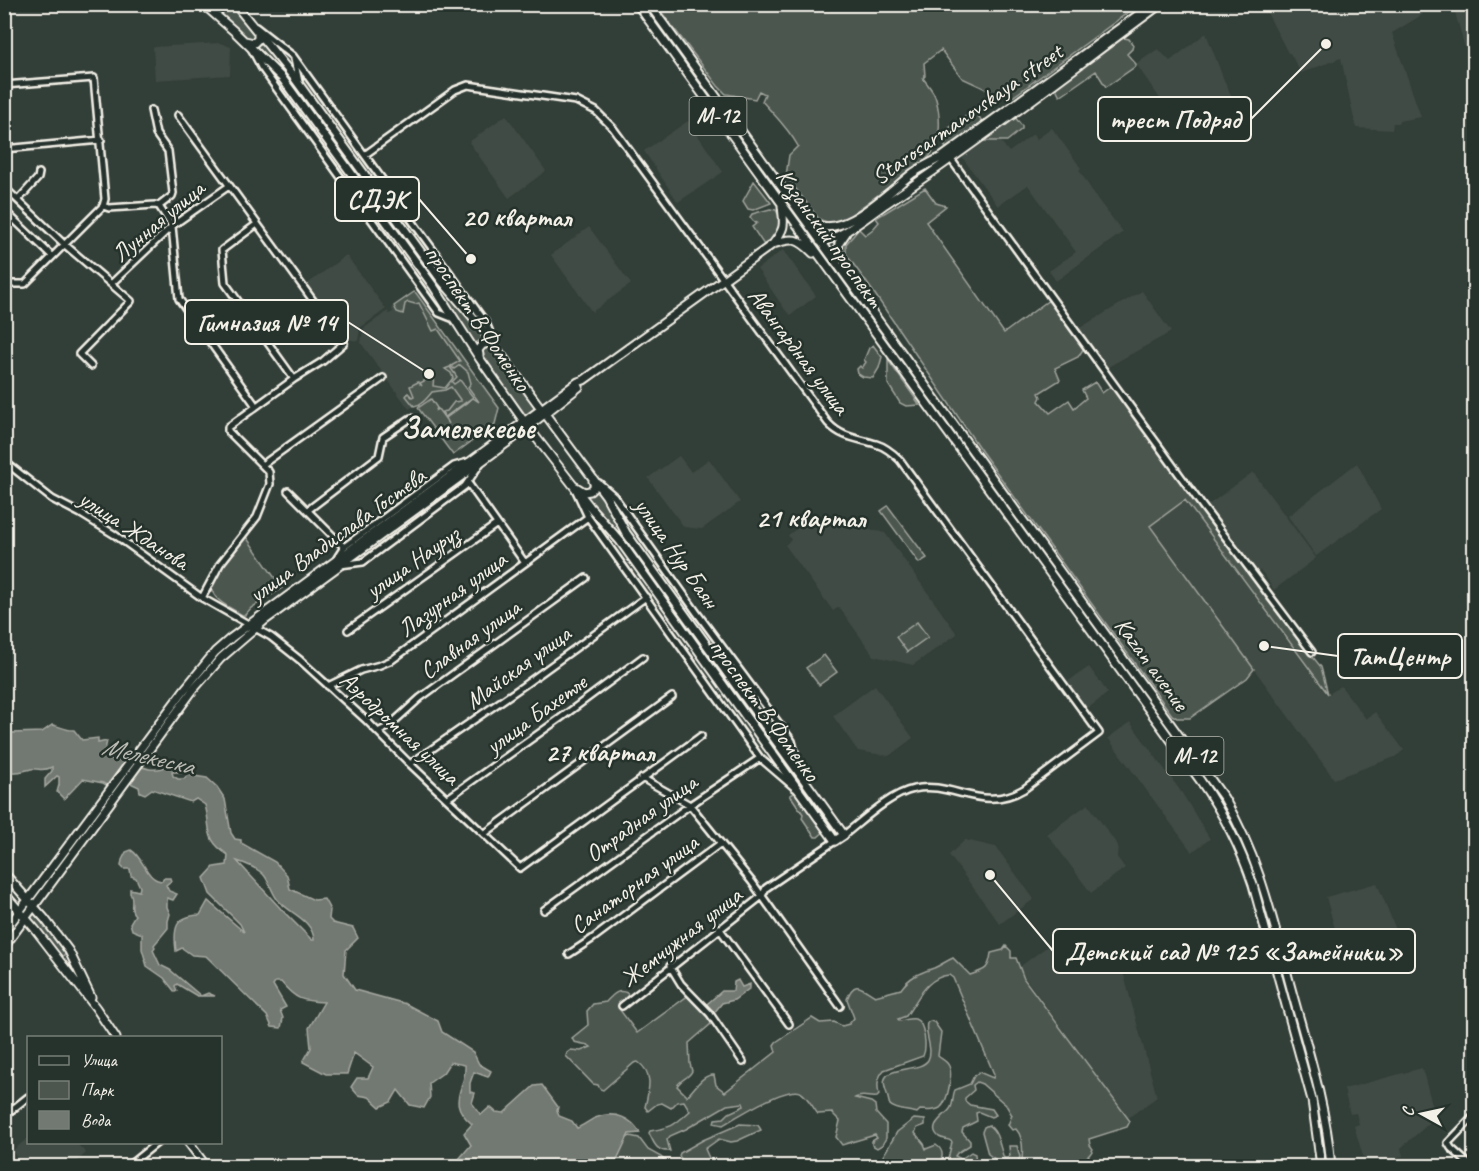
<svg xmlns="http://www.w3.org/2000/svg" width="1479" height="1171" font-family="Caveat,sans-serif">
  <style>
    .built { fill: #404b44 }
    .green { fill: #4c564f; stroke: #a0a49c; stroke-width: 1.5 }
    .water { fill: #727972; stroke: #a6a9a1; stroke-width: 1.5; fill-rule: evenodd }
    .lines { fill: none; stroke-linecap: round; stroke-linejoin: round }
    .minor-casing { stroke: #f4f1e8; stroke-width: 10 }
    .major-casing { stroke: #f4f1e8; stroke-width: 11 }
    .minor { stroke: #26332d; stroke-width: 5 }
    .major { stroke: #26332d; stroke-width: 7 }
    .rail-casing { stroke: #f4f1e8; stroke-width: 4 }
    .rail { stroke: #26332d; stroke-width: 1.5; stroke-dasharray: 4.5; stroke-linecap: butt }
    .labels { text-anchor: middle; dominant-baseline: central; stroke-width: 5; stroke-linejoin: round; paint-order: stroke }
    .shield { fill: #26332d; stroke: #b6b8b0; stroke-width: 1.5 }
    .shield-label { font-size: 22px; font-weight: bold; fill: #f4f1e8 }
    .street-label { font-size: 24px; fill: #f4f1e8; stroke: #26332d }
    .water-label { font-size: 26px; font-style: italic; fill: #babbb3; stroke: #26332d }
    .quarter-label { font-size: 27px; font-weight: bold; fill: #f4f1e8; stroke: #26332d }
    .district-label { font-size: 30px; font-weight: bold; fill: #f4f1e8; stroke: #26332d }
    .leader { fill: none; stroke: #f4f1e8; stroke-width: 2 }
    .callout-dot { fill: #f4f1e8; stroke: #26332d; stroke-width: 2 }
    .callout { fill: #26332d; stroke: #f4f1e8; stroke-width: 2 }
    .callout-label { font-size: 26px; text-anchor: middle; font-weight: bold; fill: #f4f1e8 }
  </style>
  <rect width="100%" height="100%" fill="#323e38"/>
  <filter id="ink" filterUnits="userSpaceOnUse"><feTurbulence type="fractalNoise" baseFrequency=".0167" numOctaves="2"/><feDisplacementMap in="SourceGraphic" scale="12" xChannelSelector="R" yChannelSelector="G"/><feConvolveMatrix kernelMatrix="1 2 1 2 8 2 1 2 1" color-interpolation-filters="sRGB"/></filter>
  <g filter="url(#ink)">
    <path class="built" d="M1263,5h158l2,8 -1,2 -30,18 29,84 -22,4v2h-6l-1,7 -36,-2 -15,-70 -40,15 -11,-20h-2z
      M1453,5h21v75z
      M1206,33l18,47 17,36 -48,6 -12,7 -45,-65 22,-15 12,12z
      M220,43l11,4 -1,28 -75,5 -2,-33z
      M506,115l40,56 -37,27 -40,-56z
      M688,121l35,51 -45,30 -34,-51z
      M1052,128l29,40 -2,2 19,30 25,32 -67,49 -7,-10 27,-19 -48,-67 -30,21 -36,-49 26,-18h11l10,13 24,-18 4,5z
      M589,227l42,57 -39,28 -41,-57z
      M783,250l33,46 -25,19 -5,-4 -29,-42z
      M346,255l40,54 -26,19 -2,13 -12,-2 -40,-54z
      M1142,291l29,41 -65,36 -28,-39z
      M414,292l2,1 83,115 -4,16 -42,30 -37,-49 -7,4 -48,-66 2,-14 25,-18 1,3 4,-2 -1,-4z
      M679,456l12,16 18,-13 31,43 -38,27 -18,-2 -36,-49z
      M1357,463l24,46 -65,47 -28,-40z
      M1253,472l63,86 -42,32 -11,-17 -14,-8 -42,-59z
      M1185,500l142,195 14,-9 25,33 9,-7 29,38 -9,7 -61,22 -184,-253z
      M810,519l51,8 24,6 72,101 -44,31 -39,-9 -35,-49 -6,4 -48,-66 6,-5 -3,-5z
      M1089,667l19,26 -21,16 -20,-27z
      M875,685l38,53 -24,18 -31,-5 -25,-35z
      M1130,722l52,71 28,46 -18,13 -84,-114z
      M1088,804l30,42 -1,11 8,11 -34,25 -44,-59z
      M965,840l31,7 38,52 -34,25 -51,-69z
      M1377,883l24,59 -26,9 4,14 -31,10 -22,-78z
      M1112,931l45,166 -29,21 -110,-150 46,-34z
      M1422,1068l13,47 -1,4 -33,29 2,8 -37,10 -12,-40 5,-2 -3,-11 -6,1 -6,-25z
      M28,1138v4l48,1 10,10 -9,8 4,5h-58l-11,-15z"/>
    <path class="green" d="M209,5h23l25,28 -4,8 -5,-2z
      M656,5h482l-124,91h-13l-39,-18 -21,-28 -17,13 1,13 -2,2c4,6 11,13 13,21 5,19 6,46 -9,60l-86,63c-8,2 -14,1 -22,-3l-33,-43 3,-21 9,-9c-10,-18 -23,-30 -36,-45l3,-7 -6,-3 -4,8 -29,-5 -8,-8z
      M262,38l219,293 6,11 -10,7 -40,-61 -146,-204 -35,-39z
      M1124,38l5,1 4,6 -1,4 -5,5 9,10v2l-30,21 -10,-16 -36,25 -5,-10 62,-46z
      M269,41l24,20 105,143 -3,2 -12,-17 -2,1 -9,-9z
      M258,59l19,18 96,130 6,11 -5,3z
      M973,111l3,1 5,8 -1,5 -32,23 -3,-1v-16z
      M1014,116l8,10v3l-15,12h-28z
      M754,181l17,22 -18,7 -5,-1 -5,-8z
      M925,188l11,15 10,3 -20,16 78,111 45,-33 35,48 -6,9 -23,11 5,12 -21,13 2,4 -2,4 11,12 19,-13 5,8 12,-10 -4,-8 13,-8 7,11 8,-6 -8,-11 1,-2 165,227 53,66 7,27 -143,-194 -35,26 104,143 -7,9 -57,40h-13l-5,-3 -190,-263 -110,-162 -26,-36v-10l13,-15 6,6 8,-6 6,-7 -3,-4z
      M399,206l88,122 -46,-53 -43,-58 -3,-8z
      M770,209l6,1 6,12 -4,13 -14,10 -12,-18 5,-4 -4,-2 -3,-4 2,-3z
      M379,221l12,17h2l8,8 48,69 -11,-6 -62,-86z
      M829,259l169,233 -1,2 -169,-233z
      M414,292l2,1 83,115 -4,16 -42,31 -35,-47 13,-9 6,9 -1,2 2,-1 11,15 -3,-6 27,-20 6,4 -11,-15 3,-4 -3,-11 -8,-7 -6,4 -3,-3 9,-5 -22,-32 -5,2 -14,-28 -4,1 -7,-2 -3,2 -2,10 -6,-2 -3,-6z
      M873,345l9,12 -3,11 -6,10 -10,-1 -5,-3 -1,-5 3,-3 2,2 4,-6 -2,-2 5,-12z
      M488,347l3,2 48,61 -12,9 -45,-63 1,-6z
      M888,360l32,45 -14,1 -6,-3 -12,-19z
      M450,367l7,10 -5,5 2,2 6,-4 13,17 -28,20 -3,-5 5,-1 7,-9 7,-1 -10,-14 -6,3 -13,2c-5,6 -10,13 -18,14l-8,-10 2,-3 4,4 2,-1 -4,-10 8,-4 4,4 -2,-3 14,-7 -1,10 12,2 8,-10 -2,-5 -6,-4z
      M597,489l103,149 -4,3 -102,-133 -7,-12 6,-2z
      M888,506l39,52 -8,5 -38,-52z
      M244,534l38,54 -31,20 -6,7h-3c-14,-9 -33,-16 -31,-33z
      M917,622l11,15 -21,15 -11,-15z
      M701,640l133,184 -4,3 -133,-184z
      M824,655l13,17 -18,13 -13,-17z
      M795,793h3l28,37 -8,7h-3l-13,-19 1,-4 -13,-19z
      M34,911l32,40 -2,5 -4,1 -31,-39z
      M1006,946l5,5v7h5l8,21 106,142 -3,6 -38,12 1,6 3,4c-9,22 -52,17 -72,17 2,-11 3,-28 -5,-37l-4,1 -4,-5 4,-10 -6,-10 -24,-21 -5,-2 -4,3 1,5 -9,8v3l5,4 22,4 4,6 -5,2 -12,-5 -3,1 1,8 -14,7 -1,4 8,9v4l-13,8 -2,3 6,3 10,-7 4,2 1,12h-19l-9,-4v-3l4,-17c-4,-4 -8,-2 -13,-5 -13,-11 6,-21 11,-28 4,-5 2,-13 5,-19l15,-6 4,-8 5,-4 14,6 1,-4 -41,-96 -4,-3c-23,2 -31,25 -43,41l-8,3 2,2c5,-1 10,-3 15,-2 10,3 12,29 8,37l-39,14c-7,8 -7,15 -5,25l-2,2c-8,1 -15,-3 -22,1l16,4 4,3 1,8 10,11v14l-4,7 -5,3 -5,-3v-4l5,-3 -2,-3 -33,10 -6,-8 4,-16 -8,-8 -14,1c-5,-6 -11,-19 -18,-22 -14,-6 -64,25 -77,33l-9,-2 1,-4 9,-1 5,-5 15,-7 -1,-3 -16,2 -41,24 -16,7 -3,4 3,11c-14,1 -16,-8 -21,-18l1,-2c23,-4 23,-5 40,-20l-6,-10 -7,1 -6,6 -9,-5 -5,1 -9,7 -3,-4c4,-17 9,-34 -7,-45l-4,1 -31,27 -3,-1 -2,-4 -5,-1 -27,-28 1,-3 4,-3 10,1 10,-4 -3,-2 -14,-3 -2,-4 16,-13 -1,-14 6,-7 13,-2c6,-6 11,-14 21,-9l1,2 -9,11 1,4 17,23 52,-38 19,20 4,8 -23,20 1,21 2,7c-3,7 -11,8 -15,15l10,10c8,-7 15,-22 27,-21l2,10 9,7 51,-40 -2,-7 2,-3 36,-24 8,5 14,-1 8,4 7,-2 5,-6 -7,-19c8,-21 15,-10 28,-3l26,-7c9,-13 19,-16 33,-21 7,-3 12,-7 19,-10l17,17c16,-5 19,-6 21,-22l12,-3z
      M930,1021l4,1 7,10 -3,24c3,3 9,5 11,10 4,8 -1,36 -9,42 -7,4 -13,2 -20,2l-3,3c-7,-2 -23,-3 -27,-8 -2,-4 -2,-10 -4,-14 -11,-29 32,-16 42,-31 6,-10 -4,-26 -1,-37z
      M914,1119l11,1v5l-8,3 -2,5 9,11 2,5 10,-4c9,6 7,14 1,21h-51l-3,-10 14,-24z
      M740,1124l18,1 3,5 -24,11 -6,1 -12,-3 -14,10 4,9 -3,8h-19l-8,-10 1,-3 23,-13z
      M988,1125c11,7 11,21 16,33h3l3,-2 -1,-10h8l3,11 -3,7c-10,4 -21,-4 -29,-10l-6,-22 2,-5z
      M630,1136l9,2 9,12 13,7 4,4 1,5h-52l11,-27z"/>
    <path class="water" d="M52,725c8,1 15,6 22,5l8,10 16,-2v5l9,-2 -2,9 7,9 25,-5 -1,10c11,5 16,7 27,4l2,-3 9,2 9,5h-11l1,4 5,3h6l4,-4 19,3 10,9 8,12 6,34 4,6 6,1v3l34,19 12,13 3,14 24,11 10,-1 6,11 -1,9 4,4 20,5 5,10 -12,12 -2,24 11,16 51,14 32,17 4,11 31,20 6,12 12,7 -3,6 -14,-5 -4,11v9l5,1 -3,10 9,12 9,-8 6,5 8,1 30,-27 8,-1 16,22 -1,4 2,5 13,5 5,7c7,-3 14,-9 21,-11 17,-6 34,1 42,16l-11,1 -15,32h-161l18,-21 -7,-12 8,-9c-28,-24 -5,-34 -7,-59l-15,-3 -7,11 -14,10 1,14 -6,11 -14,-3 -12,-15 -7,12 -11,5 -11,-10 -11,-2 -7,-8 6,-9h11l5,-11 -19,-14 -7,21h-21l-23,-12 8,-14 -2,-20 15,-26c-22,-1 -28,-2 -43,-20h-6l-2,3 13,22 -6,3 3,8 -2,10 -9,-1 -5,-11 -61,-60 -14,-1 -10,-7 -6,3c-3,-23 -1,-35 24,-36l8,-14 36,31 -4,-8 -30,-30 -6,-16 10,-11 13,-2 1,-10c-25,-17 -16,-25 -23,-50l-9,-6 -5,3 -39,-13 -7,5 -5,-2 -1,-5 -19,-9 -7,12 -10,-7 -20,-4 -19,20 -7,-7 2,-7v-8l-2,-1 -12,11v-8l7,-8v-4c-9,5 -13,1 -21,2 -8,2 -13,4 -22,3l-4,5v-18l7,-3h-7v-20l4,-5 2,2 31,-1zM237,861c10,3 18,6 26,13 6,6 8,17 14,25 11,14 36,20 37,41h-2l-31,-31z
      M131,850c13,8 15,30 31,31l2,-3h6l1,3 -5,4 3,6 8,3 -4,6 -6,-2v9l3,7 -2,7v7l-14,17 1,2 -2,3 7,15 10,5 31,26 7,-3 7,3h-18l-20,-12 -2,2 2,5 -2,1 -11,-14 -17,-12 -5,-17v-15l-10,-4 -2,-7 5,-8c-7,-6 0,-15 -5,-22v-4l9,2 1,-4 -4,-9 -5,-2 -1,-7h-6l-3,-3 1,-6 4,-8z
      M738,980l4,7 8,-3v4l-16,12 -12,3 -8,10 -4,-1 -3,-8 15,-13h11l1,-9z"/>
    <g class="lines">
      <g class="minor-casing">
        <path id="minor" d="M256,27l37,29 193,267 7,17
          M252,50l9,17 178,246 15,6
          M294,59l5,23
          M4,85l90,-7 11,121 -2,7 -78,78h-21
          M151,110l5,24 12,17 5,42 -1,3 -13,10 13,20 7,73 77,107
          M178,115l166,228 -21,18 -29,18 -66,48v4l41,41 1,12 -13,33 -37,47 -18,34
          M4,149l97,-9
          M366,154l89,-64 13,-5 108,16 20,10 17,17 215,295c14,15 29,15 48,21 10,3 17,9 24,16l199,273 -75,56c-42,25 -72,-9 -110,0 -24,5 -51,31 -70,46
          M950,158l253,349 109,145
          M4,187l60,57 67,57 -52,53 12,12
          M18,200l20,-22 1,-5
          M103,206l6,2 46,-3 4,1
          M4,210l48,46
          M257,224l-35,26 3,33 69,96
          M111,284l61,-58 57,-40
          M4,461l48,38 29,15 34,21 87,63 69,39 29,23 66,60 44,44 110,104 181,-132
          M262,465l121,-87
          M468,483l57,80
          M599,483l15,13 83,117 95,128 8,30
          M288,491l56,56
          M576,491l12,26 172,241 35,30
          M308,510l71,-54 4,-19 28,-19
          M337,558l7,-11 110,-81 14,-4
          M340,565l23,-3 102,-76 15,-22
          M348,630l149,-106
          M328,686l33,-16 19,-5 12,-5 196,-143
          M378,732l10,-5 32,-29 166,-120
          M410,764l113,-78 123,-89
          M642,778l48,27 62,77 88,124
          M448,798l114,-81 81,-60
          M484,834l188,-137
          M544,910l146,-105 70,-47
          M719,928l70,96
          M569,954l23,-15 129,-96
          M670,966l11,18 29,30 33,48
          M622,1006l140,-110 4,-8 69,-47
          M4,1116l24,-19
          M128,1166l30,-24
          M1471,1166l-20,-18 -3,-5 26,-27"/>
      </g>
      <g class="major-casing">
        <path id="major" d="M203,4l32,28 47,46 152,209 46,72 48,68 62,80 30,34 215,300 9,-6 -218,-302 -20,-37 -129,-174 -35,-41 -149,-205 -58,-72
          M637,4l563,776c23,33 40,66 53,105l59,215 9,66
          M649,4l575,794c37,63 49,124 68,194 16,58 34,114 39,174
          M245,41l9,2 4,-4v-8
          M809,220c29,26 81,-30 104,-47 9,-6 19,-11 29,-16l211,-153
          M820,241c21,-1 50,-27 67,-38 94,-63 183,-132 274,-199
          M773,244c13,-17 11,-19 9,-38
          M837,263l2,-20 7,-10
          M479,355l-1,-5 4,-5 6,-2 6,3
          M576,487l8,5 6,-1 5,-5 -2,-5
          M4,873l41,46 24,32 22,46
          M4,893l31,36 61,79 20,30
          M4,932l180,-242 31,-38 16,-14 347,-256 6,-2 189,-136c20,-7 25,-6 40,9
          M4,947l189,-257 28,-32 43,-37 251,-184 64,-50
          M188,1142l18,24"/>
      </g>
      <use href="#minor" class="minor"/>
      <use href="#major" class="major"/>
      <g class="rail-casing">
        <path id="rail" d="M1468,4l6,21"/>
      </g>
      <use href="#rail" class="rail"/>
    </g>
  </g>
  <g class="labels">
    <g class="shield">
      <rect x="689.5" y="97" width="57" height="38" rx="4.5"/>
      <rect x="1166.5" y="737" width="57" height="38" rx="4.5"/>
    </g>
    <g class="shield-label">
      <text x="718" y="116">М-12</text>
      <text x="1195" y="756">М-12</text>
    </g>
    <g class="street-label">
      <text transform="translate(967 114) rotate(-35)">Starosarmanovskaya street</text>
      <text transform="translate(158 221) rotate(-40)">Лунная улица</text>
      <text transform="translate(830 238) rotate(54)">Казанский проспект</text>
      <text transform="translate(478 318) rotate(56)">проспект В.Фоменко</text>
      <text transform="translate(799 351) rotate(53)">Авангардная улица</text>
      <text transform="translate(134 530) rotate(33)">улица Жданова</text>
      <text transform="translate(337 535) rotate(-36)">улица Владислава Гостева</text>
      <text transform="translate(677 553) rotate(55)">улица Нур Баян</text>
      <text transform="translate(412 562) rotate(-35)">улица Науруз</text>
      <text transform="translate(452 594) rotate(-36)">Лазурная улица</text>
      <text transform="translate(470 639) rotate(-36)">Славная улица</text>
      <text transform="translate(1152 664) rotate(54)">Kazan avenue</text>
      <text transform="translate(518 667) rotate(-36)">Майская улица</text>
      <text transform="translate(765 710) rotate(54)">проспект В.Фоменко</text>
      <text transform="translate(536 714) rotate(-36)">улица Бахетле</text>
      <text transform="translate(400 728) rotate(43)">Аэродромная улица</text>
      <text transform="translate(641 818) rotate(-36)">Отрадная улица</text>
      <text transform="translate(634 884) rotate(-36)">Санаторная улица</text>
      <text transform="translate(681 937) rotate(-38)">Жемчужная улица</text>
    </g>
    <g class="water-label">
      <text transform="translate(148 756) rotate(13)">Мелекеска</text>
    </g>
    <g class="quarter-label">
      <text x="517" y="217">20 квартал</text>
      <text x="811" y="518">21 квартал</text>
      <text x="600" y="752">27 квартал</text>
    </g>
    <g class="district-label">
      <text x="468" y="428">Замелекесье</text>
    </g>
  </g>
  <path class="leader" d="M1326 44L1251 119M471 259L419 199M429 374L348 322M1264 646L1338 656M990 875L1053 951"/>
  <g class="callout-dot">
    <circle cx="1326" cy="44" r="6"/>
    <circle cx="471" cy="259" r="6"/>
    <circle cx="429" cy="374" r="6"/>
    <circle cx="1264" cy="646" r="6"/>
    <circle cx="990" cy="875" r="6"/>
  </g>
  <g class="callout">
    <rect x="1098" y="97" width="153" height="44" rx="6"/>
    <rect x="335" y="177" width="84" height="44" rx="6"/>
    <rect x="185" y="300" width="163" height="44" rx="6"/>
    <rect x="1338" y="634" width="124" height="44" rx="6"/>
    <rect x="1053" y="929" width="362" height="44" rx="6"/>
  </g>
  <g class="callout-label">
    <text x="1175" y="128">трест Подряд</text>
    <text x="377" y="208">СДЭК</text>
    <text x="267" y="331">Гимназия № 14</text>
    <text x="1400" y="665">ТатЦентр</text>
    <text x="1234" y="960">Детский сад № 125 «Затейники»</text>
  </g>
  <rect width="1479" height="1171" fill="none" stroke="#26332d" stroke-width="24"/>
  <rect x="12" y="12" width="1455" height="1147" fill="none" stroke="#f4f1e8" stroke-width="2" filter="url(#ink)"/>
  <rect x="27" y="1036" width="195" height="108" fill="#26332d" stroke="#787f78" stroke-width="1.5"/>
  <rect x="39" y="1056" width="30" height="9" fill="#26332d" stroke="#787f78" stroke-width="1.5"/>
  <text x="81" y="1066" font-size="18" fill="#f4f1e8">Улица</text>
  <rect x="39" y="1081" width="30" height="18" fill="#4c564f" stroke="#787f78" stroke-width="1.5"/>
  <text x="81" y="1096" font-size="18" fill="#f4f1e8">Парк</text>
  <rect x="39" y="1111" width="30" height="18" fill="#727972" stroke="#787f78" stroke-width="1.5"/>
  <text x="81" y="1126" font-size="18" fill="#f4f1e8">Вода</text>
  <g transform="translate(1422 1114) rotate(278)" stroke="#26332d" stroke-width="4.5" paint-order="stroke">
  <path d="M0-4.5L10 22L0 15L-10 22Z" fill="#f4f1e8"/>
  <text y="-9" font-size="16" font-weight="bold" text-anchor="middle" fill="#f4f1e8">С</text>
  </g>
</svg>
